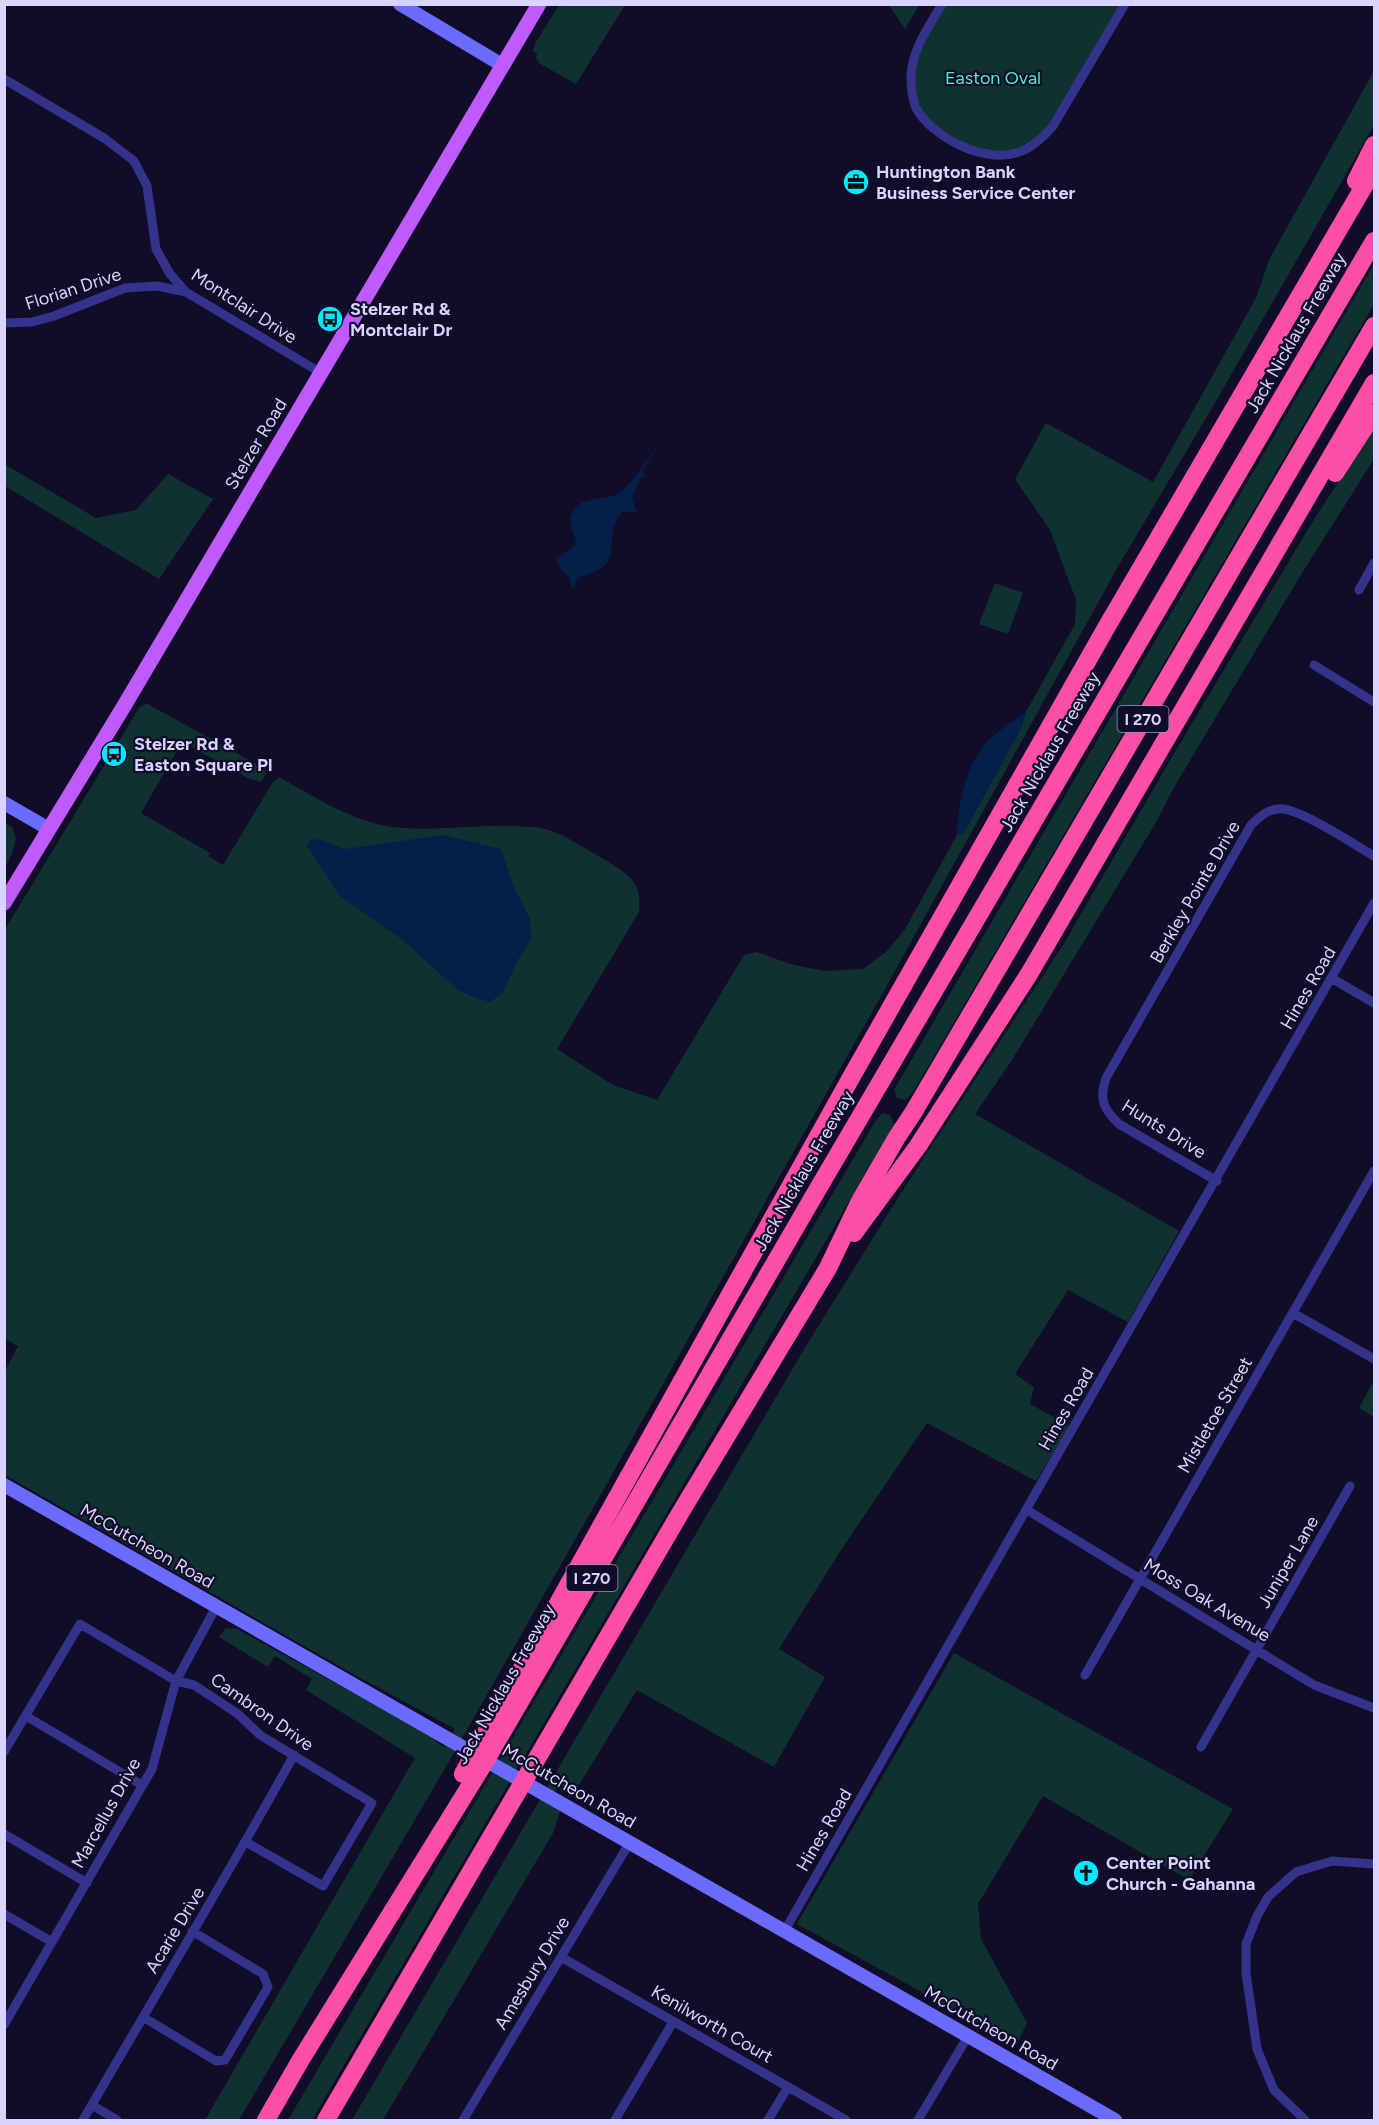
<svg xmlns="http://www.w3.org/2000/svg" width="1379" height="2125" font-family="Figtree,sans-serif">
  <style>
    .green { fill: #0f3231 }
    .water { fill: #041f49 }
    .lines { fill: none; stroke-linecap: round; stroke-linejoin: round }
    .street { stroke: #34338c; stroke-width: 9 }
    .secondary { stroke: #6b6aff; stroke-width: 14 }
    .primary { stroke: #bf5aff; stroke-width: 15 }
    .highway { stroke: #ff4ea6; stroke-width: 18 }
    .labels { text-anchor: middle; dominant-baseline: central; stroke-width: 4.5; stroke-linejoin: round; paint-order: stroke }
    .shield { fill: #110d28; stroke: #9c98be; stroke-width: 1.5 }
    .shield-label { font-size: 16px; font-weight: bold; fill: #d8d3ff }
    .park-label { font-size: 18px; fill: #52ecc3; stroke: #110d28 }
    .poi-label { font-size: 18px; font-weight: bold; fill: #d8d3ff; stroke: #110d28; text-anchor: start }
    .street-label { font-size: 18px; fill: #d8d3ff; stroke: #110d28 }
  </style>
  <rect width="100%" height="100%" fill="#110d28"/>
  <path class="green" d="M559,5h66l-49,79 -37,-21 -3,-5 1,-4 -4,-3 3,-9z
    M889,5h30l-14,24z
    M942,5h183l-72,121 -24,22 -46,6 -58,-34 -13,-29 -1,-17z
    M1374,71v54l-155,271 -103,174 -231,419 -280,498 -158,278 -208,355h-34l210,-362 -109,-68 6,-11 -37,-23 -7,11 -49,-30 7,-9 11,1 198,109 1,4 8,5 11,-18 -102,-55 -348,-199v-104l13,-25 -14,-8v-407l135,-223 7,-5 116,64 4,6 -5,9 -13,-4 -66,-36 -41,71 69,40 -2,3 15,9 50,-83 6,-5c36,20 72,44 113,50 41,5 83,-3 124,-1 14,1 28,1 41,7 16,7 32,18 48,27 23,14 38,22 34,52l-82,137 56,36 44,15 87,-145 13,-3 33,12 34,7 39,-2 24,-18 18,-22 52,-94 6,-1 58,-106 5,-16 49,-88 1,-24 -26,-70 -35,-51 31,-56 107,59 103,-184 13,-38z
    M1374,264v40l-462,790 -7,6 -8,-2 -3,-8z
    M1374,427v32l-72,114 -129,216 -15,30 -146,241 -37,54 204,117 -51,91 -60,-32 -53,84 19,13 -4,17 40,22 -34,55 -109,-58 -86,127 -62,99 46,28 -51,90 -137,-77 -58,95 -10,9 -12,-6 -9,15 12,8 -7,22 -170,287h-31l454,-774 95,-153 162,-248 113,-195 137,-229z
    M4,464l92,54 40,-8 32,-36 45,25 -54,80 -154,-93z
    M995,583l28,10 -15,41 -29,-10z
    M5,823l7,4 4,11 -4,16 -7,13z
    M883,1113l7,2 4,9 -582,996h-24l588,-1000z
    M1374,1380v37l-15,-9z
    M954,1653l279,156 -44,71 -146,-84 -65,108 3,35 46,84 -10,21 -220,-120z"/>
  <path class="water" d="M661,440l-18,30 3,7h-5l-9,21 5,14h-15c-17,20 -4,42 -18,54 -8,7 -18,8 -27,12l-3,10h-3l-1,-10 -10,-9 -3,-10 19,-15c0,-11 -10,-19 -4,-31 8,-18 30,-11 45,-19 15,-8 34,-40 44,-54z
    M1026,712l-5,16 -58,106 -6,1c1,-30 8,-69 29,-92 11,-12 27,-22 40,-31z
    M444,835l57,14 13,39 16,30 1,21 -15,24 -13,30 -13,9 -15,-4 -17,-8 -54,-49 -64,-45 -33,-50 4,-7 10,1 24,9z"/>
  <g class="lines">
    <path class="street" d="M942,4c-13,22 -30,46 -31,72 0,10 1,23 5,32 16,29 67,55 100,45 15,-4 26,-15 37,-27l72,-122
      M4,79l100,59 30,23 13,25 9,63 14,25 16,18 135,81
      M4,323l28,-1 22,-6 71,-28 32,-2 29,6
      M1359,590l15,-27
      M1314,665l60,37
      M1333,979l41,24
      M1217,1181l-98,-57c-16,-15 -20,-25 -13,-46l145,-253c9,-8 15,-15 27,-16 19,-3 78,37 96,47
      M1293,1313l81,46
      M1027,1510l287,175 60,23
      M1085,1675l289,-504
      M26,1716l116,69
      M1201,1747l149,-261
      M4,1752l76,-128 96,57 18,4 44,29 22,21 112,68 -49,83 -77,-44
      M4,1834l83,49
      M4,1914l48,28
      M785,1930l589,-1027
      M561,1957l285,163
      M143,2017l73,44 9,-1 43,-73 -5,-13 -71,-43
      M4,2025l148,-256 24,-88 40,-74
      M92,2105l25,15
      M83,2120c70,-121 143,-242 211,-365
      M463,2120l167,-278
      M615,2120l58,-98
      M768,2120l20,-33
      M918,2120l50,-84
      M1305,2120l-31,-30 -17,-41 -11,-76v-29l11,-28 11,-19 28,-25 36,-11 42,3"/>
    <path class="secondary" d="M400,4l102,61
      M4,803l45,26
      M4,1485l1111,635"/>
    <path class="primary" d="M4,903l120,-197 415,-702"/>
    <path class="highway" d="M1356,181l18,-36
      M1335,473l39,-60
      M854,1233l64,-87 111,-172 345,-591
      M463,1774l390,-700 253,-446 268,-459
      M266,2120l34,-59 186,-301 326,-561 562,-958
      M326,2120l356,-610 146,-242 32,-67 37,-64 16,-24 461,-787"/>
  </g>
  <defs>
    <g id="office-disc" transform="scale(1.35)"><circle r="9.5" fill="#00e9fe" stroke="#110d28"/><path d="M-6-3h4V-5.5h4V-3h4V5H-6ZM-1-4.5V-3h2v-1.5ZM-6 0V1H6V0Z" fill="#111"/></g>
    <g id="bus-disc" transform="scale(1.35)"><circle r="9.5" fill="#00e9fe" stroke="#110d28"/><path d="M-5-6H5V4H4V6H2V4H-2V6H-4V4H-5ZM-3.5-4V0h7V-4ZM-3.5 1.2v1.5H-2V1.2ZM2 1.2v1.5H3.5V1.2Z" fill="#111"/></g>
    <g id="church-disc" transform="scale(1.35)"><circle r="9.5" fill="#00e9fe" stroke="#110d28"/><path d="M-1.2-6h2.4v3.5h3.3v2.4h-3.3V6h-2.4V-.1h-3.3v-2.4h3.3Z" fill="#111"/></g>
  </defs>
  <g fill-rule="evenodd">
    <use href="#office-disc" x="856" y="182"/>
    <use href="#bus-disc" x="330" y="319"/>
    <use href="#bus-disc" x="114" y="754"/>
    <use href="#church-disc" x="1086" y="1873"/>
  </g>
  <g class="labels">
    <g class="shield">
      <rect x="1117.5" y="706" width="51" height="26" rx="4.5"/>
      <rect x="566.5" y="1565" width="51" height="26" rx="4.5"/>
    </g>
    <g class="shield-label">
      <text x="1143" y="719">I 270</text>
      <text x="592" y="1578">I 270</text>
    </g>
    <g class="park-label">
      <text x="993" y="78">Easton Oval</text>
    </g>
    <g class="poi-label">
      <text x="876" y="172">Huntington Bank<tspan x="876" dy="21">Business Service Center</tspan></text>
      <text x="350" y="309">Stelzer Rd &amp;<tspan x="350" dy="21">Montclair Dr</tspan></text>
      <text x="134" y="744">Stelzer Rd &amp;<tspan x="134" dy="21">Easton Square Pl</tspan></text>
      <text x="1106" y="1863">Center Point<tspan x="1106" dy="21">Church - Gahanna</tspan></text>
    </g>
    <g class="street-label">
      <text transform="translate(73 289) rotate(-18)">Florian Drive</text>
      <text transform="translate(244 306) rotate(33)">Montclair Drive</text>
      <text transform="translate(1296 333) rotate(-60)">Jack Nicklaus Freeway</text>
      <text transform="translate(256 444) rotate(-59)">Stelzer Road</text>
      <text transform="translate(1050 752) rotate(-60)">Jack Nicklaus Freeway</text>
      <text transform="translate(1195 892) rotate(-60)">Berkley Pointe Drive</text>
      <text transform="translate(1308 988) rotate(-60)">Hines Road</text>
      <text transform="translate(1164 1129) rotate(32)">Hunts Drive</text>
      <text transform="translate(804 1171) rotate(-60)">Jack Nicklaus Freeway</text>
      <text transform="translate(1066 1409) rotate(-60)">Hines Road</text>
      <text transform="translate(1215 1415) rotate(-60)">Mistletoe Street</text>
      <text transform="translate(147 1546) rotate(30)">McCutcheon Road</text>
      <text transform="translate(1288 1562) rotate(-60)">Juniper Lane</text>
      <text transform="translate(1207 1600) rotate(31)">Moss Oak Avenue</text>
      <text transform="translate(505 1684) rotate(-60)">Jack Nicklaus Freeway</text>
      <text transform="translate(262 1712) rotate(35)">Cambron Drive</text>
      <text transform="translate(569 1786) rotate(30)">McCutcheon Road</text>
      <text transform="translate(106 1813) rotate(-61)">Marcellus Drive</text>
      <text transform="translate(824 1830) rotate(-60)">Hines Road</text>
      <text transform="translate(175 1930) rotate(-59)">Acarie Drive</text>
      <text transform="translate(532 1973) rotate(-59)">Amesbury Drive</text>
      <text transform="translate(712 2024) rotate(30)">Kenilworth Court</text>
      <text transform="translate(991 2028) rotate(30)">McCutcheon Road</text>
    </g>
  </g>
  <rect width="1379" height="2125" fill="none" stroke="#d8d3ff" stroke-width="12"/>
</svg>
